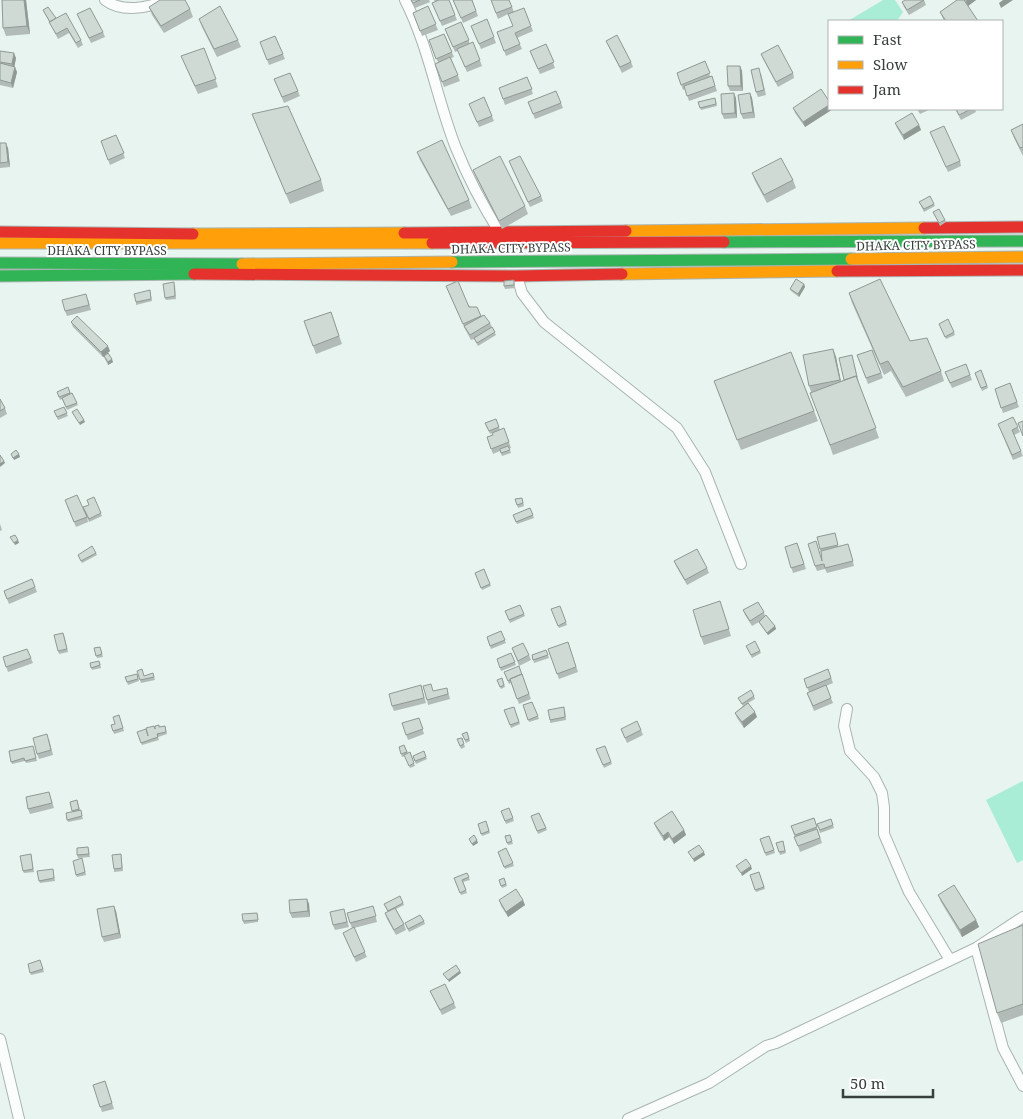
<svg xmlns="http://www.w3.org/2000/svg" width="1023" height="1119" font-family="'Noto Serif',serif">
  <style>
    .water { fill: #aaedd6 }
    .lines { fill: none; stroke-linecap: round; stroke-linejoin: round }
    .street-casing { stroke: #aab4b0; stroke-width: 12 }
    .fast-casing { stroke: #aab4b0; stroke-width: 13 }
    .slow-casing { stroke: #aab4b0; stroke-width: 13 }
    .jam-casing { stroke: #aab4b0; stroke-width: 13 }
    .street { stroke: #fbfdfd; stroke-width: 10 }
    .fast { stroke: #30b455; stroke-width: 11 }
    .slow { stroke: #ff9f0a; stroke-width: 11 }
    .jam { stroke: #e5322d; stroke-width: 11 }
    .wall { fill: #b2bbb7 }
    .shaded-wall { fill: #919995 }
    .building { fill: #cfdad5; stroke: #919995 }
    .labels { text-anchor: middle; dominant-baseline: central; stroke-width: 4; stroke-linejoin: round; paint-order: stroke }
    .street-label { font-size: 12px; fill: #363f3c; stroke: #fff }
  </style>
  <rect width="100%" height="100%" fill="#e7f4ef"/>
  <path class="water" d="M883,0h12l8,12 -6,9h-49z
    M1023,781v79l-6,3 -31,-63z"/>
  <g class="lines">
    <g class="street-casing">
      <path id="street" d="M105,0c17,13 43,8 62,0
        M405,0c24,47 32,100 51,148 12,30 27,58 44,85
        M517,276l5,17 22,29 133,106 28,44 36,92
        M847,709l-3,17 6,25 24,26 8,16 2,14v27l25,58 41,68
        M976,948l27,100 20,38
        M0,1039l19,80
        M628,1119l81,-36 57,-37 10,-3 200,-95 47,-31"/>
    </g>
    <g class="fast-casing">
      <path id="fast" d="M724,242l299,-1
        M452,262l399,-3
        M0,263l242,1
        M0,276l194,-2"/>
    </g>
    <g class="slow-casing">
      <path id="slow" d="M626,231l298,-3
        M193,234l211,-1
        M0,243h432
        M851,259l172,-2
        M242,264l210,-2
        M622,274l215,-3"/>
    </g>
    <g class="jam-casing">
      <path id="jam" d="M924,228l99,-1
        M0,232l193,2
        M404,233l222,-2
        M432,243l292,-1
        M837,271l186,-1
        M194,274l323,2 105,-2"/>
    </g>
    <use href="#street" class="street"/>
    <use href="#fast" class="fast"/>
    <use href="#slow" class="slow"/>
    <use href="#jam" class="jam"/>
  </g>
  <path class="wall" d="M2,0h24l4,34 -24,2 -3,-8z
    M411,0h18l1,2 -15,6z
    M434,0h15l8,20 -15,6 -10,-23 3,-1z
    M453,0h19l6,16 -15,7z
    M491,0l21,7 2,5 10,-4 9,23 -16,7 5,11 -16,7 -9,-24 16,-6 -5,-12 -10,5z
    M924,0l2,5 -17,10 -5,-8 -2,-5z
    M957,0h19l-8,6 10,15h-34l-4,-9z
    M428,6l10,24 -16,6 -9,-23z
    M149,7l41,2 3,8 -29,16 -12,-18z
    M43,10l13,8 25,22 2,5 -5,3 -9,-15 -11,6z
    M77,14l26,18 2,5 -14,6z
    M199,19l39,21 3,7 -24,10 -15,-30z
    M487,19l9,24 -15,6 -10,-23z
    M461,22l9,22 3,-2 9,24 -15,6 -9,-21 -3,1 -10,-23z
    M444,34l10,23 -3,1 9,23 -16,6 -9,-23 3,-2 -9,-22z
    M275,36l10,23 -16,6 -9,-23z
    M606,41l25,21 2,5 -11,6z
    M546,44l9,24 -15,6 -10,-23z
    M204,48l14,39 -20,7 -17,-38z
    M0,51l16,7 -2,9 3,5 -4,16 -13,-3z
    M761,54l32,19 1,5 -16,9 -15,-28z
    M705,61l5,15h2l5,15 -28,10 -4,-12 -2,1 -6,-17z
    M740,66l2,5 1,20h-13l-2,-5z
    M290,73l10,23 -16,7 -10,-24z
    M761,73l5,22 -8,2 -2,-5z
    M527,77l6,17 -28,11 -6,-17z
    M556,91l7,17 -28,11 -7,-17z
    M750,93l2,5 3,20 -12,1 -2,-5z
    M484,97l10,24 -15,6 -10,-23z
    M715,98l2,8 -16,4 -3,-8z
    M736,98l1,20 -13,1 -2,-5z
    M793,108l36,1h4l-28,18 -10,-14z
    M917,109h14l-11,5z
    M955,109h20l1,3 -15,8z
    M252,114l69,66 3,11 -34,13z
    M895,123l24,2 2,5 -17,10 -7,-12z
    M1023,124v32l-9,-18 -3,-8z
    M930,132l30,29 1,5 -13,6z
    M116,135l9,23 -15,7 -9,-24z
    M0,143l8,5 2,19 -10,1z
    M417,152l52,48 3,8 -21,8 -31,-56z
    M509,161l32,35 2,5 -13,6z
    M473,170l52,36 3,8 -26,15 -26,-52z
    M752,173l41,7 3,8 -29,15 -12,-22z
    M919,202l15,2 1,2 -11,6z
    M933,212l12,8 1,2 -6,4z
    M514,280l1,8 -10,1 -1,-3z
    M804,284l1,3 -6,10 -8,-6 -1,-2z
    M175,285l1,14 -10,1 -1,-2z
    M446,286l44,37 6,12 -18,11 -4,-7 -3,1 -6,-11z
    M150,290l2,11 -16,4v-3z
    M849,293l61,48 31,30 3,10 -38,16 -15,-26 -7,4 -32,-72z
    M88,299l3,11 -24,6 -2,-5z
    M331,312l11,32 -26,10 -12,-33z
    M71,322l39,29 -4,3 7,8 -5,3 -4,-8h-1l-30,-30z
    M940,326l14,6 1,3 -9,4z
    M833,349l3,8 5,24 3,-1 8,-25 7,28 20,55 -46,17 -24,-69z
    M872,350l11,28 -15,6 -11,-29z
    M791,352l27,69 -77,29 -27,-69z
    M966,364l6,16 -20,8 -7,-16z
    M981,370l7,18 -6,3 -7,-18z
    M1010,383l9,24 -16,6 -8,-24z
    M68,387l3,7 1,-1 6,12 -11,5 -5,-11 -2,1 -3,-8z
    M0,399l5,9 2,6 -7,4z
    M64,407l4,9 -10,4 -4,-9z
    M1013,417l7,15 -6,3 9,21 -10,4 -15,-36z
    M496,419l4,11 4,-2 7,20h-2l2,5 -9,3 -2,-5 -7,3 -6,-17 6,-2 -1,-2 -2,1 -5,-11z
    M94,497l8,19 -13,6 -6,-15 6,-2z
    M522,498l2,8 -6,2 -3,-9z
    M67,506l20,11 1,5 -12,5z
    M530,508l4,10 -17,6 -4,-9z
    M0,524l2,6 -2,1z
    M835,533l3,13 12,3 4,17 -27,7 -2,-4 -8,2 -2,-5 7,-8 -5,-21z
    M797,543l9,26 -13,4 -8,-26z
    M96,553l1,2 -15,8 -4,-8z
    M674,561l33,7 2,5 -22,12 -11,-19z
    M484,569l7,17 -9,4 -7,-17z
    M32,579l5,13 -28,12 -5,-13z
    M720,601l11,35 -27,9 -3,-8z
    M551,609l15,13 1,3 -8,3z
    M743,610l21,2 1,4 10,10 1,3 -8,6 -8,-11 -1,-2 -7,4 -7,-11z
    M505,611l19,3 1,2 -15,7z
    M501,631l5,12 -15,6 -4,-12z
    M64,635l4,17 -9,2 -1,-3z
    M568,642l10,30 -19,7 -11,-30z
    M746,646l14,5 1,2 -9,5z
    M100,647l3,10 -6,1 -3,-10z
    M512,648l17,7 2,5 -12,6z
    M27,649l6,14 -25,9 -5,-15z
    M546,650l3,8 -15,5 -2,-8z
    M511,653l5,12 -15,6 -4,-12z
    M90,663h10l1,5 -9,2z
    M828,669l5,14 -7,3 7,17 -19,8 -7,-18 2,-1 -5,-13z
    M137,671l7,5 9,-3 2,7 -14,3z
    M504,672l18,3 9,24 -12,5 -8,-21 -2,1z
    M125,677h13l1,4 -11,4z
    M502,678l3,9 -4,2 -4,-9z
    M421,685l5,18 -32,8 -2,-5z
    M447,688l3,11 -22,6 -1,-5z
    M754,696l1,3 -7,4 9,14 -13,11 -7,-10 -2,-5 8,-7 -5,-8z
    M532,702l7,17 -10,3 -6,-17z
    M514,707l6,17 -9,4 -7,-18z
    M565,710l1,10 -16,3v-3z
    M119,715l5,16 -10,3 -1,-3 2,-7z
    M419,718l5,16 -16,6 -6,-17z
    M165,726l2,8 -9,3 1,3 -17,5 -5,-13 11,4 11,-9z
    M621,729l20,1 2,5 -16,8z
    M467,732l3,9 -4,2 -4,-9z
    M462,738l3,9 -4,2 -4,-10z
    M49,739l4,16 -14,4 -2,-5z
    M404,745l4,8 2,-1 5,14 -5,2 -5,-12 -3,1 -3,-10z
    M34,749l3,12 -11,2 -1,-2 -13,3 -3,-13z
    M596,749l15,13 1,2 -8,4z
    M413,756l13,1 1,2 -11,5z
    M49,792l5,16 -24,6 -2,-5z
    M77,800l6,19 -15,3 -1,-2 6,-8 -3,-10z
    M509,808l5,13 -8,3 -5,-13z
    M531,816l15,12 1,2 -9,4z
    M814,818l8,25 -22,9 -9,-26z
    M831,819l3,9 -14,5 -3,-9z
    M486,821l4,12 -8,3 -4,-12z
    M654,823l30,7 2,5 -12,9 -5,-7 -5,4 -8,-13z
    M510,835l3,9 -5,1 -3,-9z
    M769,836l6,17 -9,3 -6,-17z
    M783,841l3,12 -6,2 -4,-12z
    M88,847l2,10 -12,1 -1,-3z
    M506,848l8,18 -9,3 -7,-17z
    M31,854l3,18 -10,1 -1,-2z
    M121,854l2,17 -9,1v-3z
    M82,858l4,17 -9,2 -1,-2z
    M53,869l2,12 -15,2 -1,-2z
    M759,872l6,17 -9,3 -6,-17z
    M467,873l3,7 -7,2 4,11 -6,2 -7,-17z
    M504,878l3,8 -5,2 -3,-8z
    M938,895l38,25 3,7 -17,10 -21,-35z
    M307,899l2,5 1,13 -18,1 -2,-5z
    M499,900l26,5 -17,12 -7,-11z
    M403,903l1,2 -8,4 8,15 2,6 -10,5 -9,-16 -2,-6 3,-1 -4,-8z
    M373,906l4,16 -23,6 13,29 -11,5 -13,-29 11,-5h-2l-2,-5z
    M344,909l5,18 -14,3 -2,-5z
    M116,911l5,27 -17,4 -2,-5z
    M257,913l1,9 -14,2 -1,-3z
    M424,921l1,3 -16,8 -3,-6z
    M1023,925v90l-22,8 -4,-10z
    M40,960l4,12 -13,3 -3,-11z
    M430,991l24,12 2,5 -14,7z
    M105,1081l9,28 -12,3 -9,-27z"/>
  <path class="shaded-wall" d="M24,0h2l4,34 -3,-8z
    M967,0h9l-8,6 -2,-5z
    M1003,0h10l-12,8 -2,-5z
    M14,53l2,5 -2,11 -2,-5z
    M740,66l2,5 1,20 -2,-5z
    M15,67l2,5 -4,16 -2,-5z
    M734,93l2,5 1,20 -2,-5z
    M750,93l2,5 3,20 -2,-6z
    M829,105v4h4l-28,18 -2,-5z
    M919,125l2,5 -17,10 -1,-5z
    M6,143l2,5 2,19 -2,-5z
    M804,284l1,3 -6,10 -1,-3z
    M108,346l2,5 -7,6 -2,-5z
    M833,349l3,8 6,31 -2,-8z
    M112,359l1,3 -5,3v-3z
    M84,420l1,2 -5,3 -1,-2z
    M19,454l1,3 -6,3 -1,-2z
    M4,461l1,2 -5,4v-3z
    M18,540l1,3 -4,2 -1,-2z
    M775,626l1,3 -8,6 -1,-2z
    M755,712l2,5 -13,11 -2,-6z
    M684,830l2,5 -12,9 -2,-5z
    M668,832l1,5 -5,4 -1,-5z
    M477,840l1,3 -5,3 -1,-2z
    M704,852l1,3 -11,7 -1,-3z
    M751,866l1,3 -10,7 -1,-3z
    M307,899l2,5 1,13 -2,-6z
    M523,900l2,5 -17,12 -2,-5z
    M114,906l2,5 5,27 -2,-5z
    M976,920l3,7 -17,10 -2,-7z
    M460,971l1,2 -12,9 -1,-2z"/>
  <path class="building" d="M2,0h22l3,26 -24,2z
    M160,0h25l5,9 -29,17 -12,-19z
    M411,0h9l-7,3z
    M439,0h10l6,15 -15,6 -8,-18z
    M453,0h19l4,11 -15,7z
    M491,0h18l3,7 -16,6z
    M905,0h19l-17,10 -5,-8z
    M957,0h7l14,21h-32l-6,-9z
    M220,6l18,34 -24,9 -15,-30z
    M428,6l8,18 -16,7 -7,-18z
    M48,7l8,11 -6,4 -7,-12z
    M90,8l13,24 -14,6 -12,-24z
    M524,8l7,18 -16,7 5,11 -16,7 -7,-19 16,-6 -5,-12z
    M66,13l15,27 -5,3 -9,-15 -11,6 -7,-12z
    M487,19l7,18 -15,7 -8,-18z
    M461,22l8,18 -16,7 -8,-18z
    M444,34l8,18 -16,7 -7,-19z
    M617,35l14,27 -11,5 -14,-26z
    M275,36l8,18 -16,6 -7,-18z
    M473,42l7,18 -15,7 -8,-18z
    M546,44l8,18 -16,7 -8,-18z
    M778,45l15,28 -17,9 -15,-28z
    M204,48l12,31 -21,7 -14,-30z
    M0,51l14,2 -2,11 -12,-2z
    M450,57l8,18 -16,7 -7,-18z
    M705,61l5,12 -29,12 -4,-12z
    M0,63l15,4 -4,16 -11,-3z
    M727,66h13l1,20h-13z
    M759,68l5,22 -8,2 -5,-22z
    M290,73l8,18 -16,6 -8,-18z
    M712,76l3,10 -28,10 -3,-10z
    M527,77l5,12 -29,10 -4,-11z
    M821,89l8,12v4l-26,17 -10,-14z
    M556,91l5,12 -28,11 -5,-12z
    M734,93l1,20 -13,1 -1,-20z
    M750,93l3,19 -12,2 -3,-19z
    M484,97l8,19 -15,6 -8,-18z
    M715,98l1,6 -16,4 -2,-6z
    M288,106l33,74 -35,14 -34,-80z
    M956,109h15l-12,6z
    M912,113l7,12 -16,10 -8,-12z
    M1023,124v23l-3,1 -9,-18z
    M944,126l16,35 -14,6 -16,-35z
    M116,135l8,18 -16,7 -7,-19z
    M442,140l27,60 -21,9 -31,-57z
    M0,143h6l2,19 -8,1z
    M500,156l25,50 -26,15 -26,-51z
    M520,156l21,40 -13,6 -19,-41z
    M781,158l12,22 -29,15 -12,-22z
    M930,196l4,8 -10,5 -5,-7z
    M939,209l6,11 -6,3 -6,-11z
    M796,279l8,5 -6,10 -8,-5z
    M880,279l30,62 17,-3 14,33 -38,16 -15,-26 -8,3 -31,-71z
    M514,280v5l-10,1v-5z
    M458,281l11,26h8l4,9 -18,8 -17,-38z
    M174,282l1,14 -10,2 -2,-14z
    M150,290l1,9 -15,3 -2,-8z
    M86,294l3,11 -24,6 -3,-11z
    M331,312l8,24 -26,10 -9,-25z
    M484,315l6,8 -20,12 -6,-9z
    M77,316l31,30 -7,6 -30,-30z
    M948,319l6,13 -9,5 -6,-13z
    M492,327l3,5 -18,11 -3,-5z
    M833,349l7,31 -31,6 -6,-31z
    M872,350l9,23 -15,5 -9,-23z
    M791,352l23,59 -77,29 -23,-59z
    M108,353l4,6 -4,3 -4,-6z
    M852,355l5,22 -1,-1 -12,4 -5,-22z
    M966,364l4,11 -20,8 -5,-11z
    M981,370l6,16 -6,2 -6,-15z
    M856,376l20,52 -46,17 -20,-52z
    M1010,383l7,19 -16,6 -6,-19z
    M68,387l2,6 -11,4 -2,-5z
    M72,393l5,10 -11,4 -4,-9z
    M0,399l5,9 -5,3z
    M64,407l3,6 -10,4 -3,-6z
    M77,409l7,11 -5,3 -7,-11z
    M1013,417l5,10 -6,3 9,21 -9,4 -14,-31z
    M496,419l3,8 -10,4 -4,-8z
    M1023,421v15l-5,-13z
    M504,428l5,14 -18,7 -4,-12 6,-2 -1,-2z
    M508,446l2,4 -9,3 -1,-4z
    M16,450l3,4 -6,4 -2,-4z
    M0,455l4,6 -4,3z
    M77,495l10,22 -13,5 -9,-22z
    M94,497l7,16 -12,6 -6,-12 6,-2 -2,-5z
    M522,498l1,5 -6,2 -2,-6z
    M530,508l3,7 -17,7 -3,-7z
    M835,533l3,12 -18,4 -3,-12z
    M15,535l3,5 -4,3 -4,-6z
    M816,541l6,20 -1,-10 27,-7 5,17 -28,7 -1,-4 -9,2 -7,-22z
    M797,543l7,21 -13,4 -6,-21z
    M92,546l4,7 -15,8 -3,-6z
    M697,549l10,19 -22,12 -11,-19z
    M484,569l6,15 -9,4 -6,-15z
    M32,579l3,8 -28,12 -3,-8z
    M720,601l9,28 -28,8 -8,-27z
    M758,602l6,10 -14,9 -7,-11z
    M520,605l4,9 -15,6 -4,-9z
    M560,606l6,16 -8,4 -7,-17z
    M766,615l9,11 -8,7 -8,-11z
    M501,631l4,9 -15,6 -3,-9z
    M63,633l4,16 -9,2 -4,-16z
    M755,641l5,10 -9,4 -5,-9z
    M568,642l8,25 -19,7 -9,-25z
    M523,643l6,12 -11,6 -6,-13z
    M100,647l2,7 -6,2 -2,-8z
    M27,649l4,9 -25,9 -3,-10z
    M546,650l2,5 -15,5 -1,-5z
    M511,653l4,9 -15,6 -3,-9z
    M99,661l1,4 -9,3 -1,-5z
    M519,666l3,9v-1l-12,5v1l-2,1 -4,-9z
    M142,669l2,7 9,-3 1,4 -14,3 -3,-9z
    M828,669l3,9 -24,10 -3,-9z
    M137,674l1,5 -11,3 -2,-5z
    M522,674l7,20 -12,5 -7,-20z
    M502,678l2,7 -4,2 -3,-7z
    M431,684l2,7 14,-3 1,6 -21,6 -4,-14z
    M421,685l3,13 -32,8 -3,-12z
    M826,685l5,13 -18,8 -6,-13z
    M751,690l3,6 -12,8 -4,-6z
    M532,702l6,14 -10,4 -5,-15z
    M748,703l7,9 -13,10 -7,-9z
    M514,707l5,15 -9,3 -6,-15z
    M564,707l1,10 -15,3 -2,-10z
    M119,715l4,13 -10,3 -2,-6 4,-1 -2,-7z
    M419,718l4,11 -17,6 -4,-12z
    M637,721l4,9 -16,8 -4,-9z
    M159,725v2l6,-1 1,6 -9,2 1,3 -17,6 -4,-11 9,-3 2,7 -2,-8 8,-2 1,3v-3z
    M467,732l2,7 -4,1 -3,-6z
    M47,734l4,16 -14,4 -4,-16z
    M462,738l2,6 -4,2 -3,-7z
    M404,745l3,7 -6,2 -2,-7z
    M33,746l3,12 -11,3 -1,-3 -13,4 -2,-11z
    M605,746l6,16 -8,3 -7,-16z
    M424,751l2,6 -11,4 -2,-5z
    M410,752l4,11 -5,3 -5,-11z
    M49,792l3,11 -24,6 -2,-12z
    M77,800l2,9 -7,2 -2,-9z
    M509,808l4,10 -8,3 -4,-10z
    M81,810l1,6 -15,4 -1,-7z
    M672,811l12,19 -12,9 -4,-7 -5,4 -9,-13z
    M539,813l7,15 -9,3 -6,-15z
    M814,818l3,9 -22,8 -4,-9z
    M831,819l2,6 -13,5 -3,-6z
    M486,821l3,10 -8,3 -3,-10z
    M817,829l3,9 -22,8 -4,-9z
    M474,835l3,5 -5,4 -3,-5z
    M510,835l2,6 -5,2 -2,-7z
    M769,836l5,14 -9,3 -5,-14z
    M783,841l2,10 -6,1 -3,-9z
    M699,845l5,7 -11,7 -5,-7z
    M88,847l1,7 -12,1v-7z
    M506,848l7,15 -9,4 -6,-15z
    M31,854l2,15 -10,2 -3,-15z
    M121,854l1,14 -8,1 -2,-14z
    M82,858l3,14 -9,3 -3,-14z
    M746,859l5,7 -10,7 -5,-7z
    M53,869l1,9 -15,3 -2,-10z
    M759,872l5,15 -9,3 -5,-15z
    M467,873l2,4 -7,3 4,10 -6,3 -6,-15z
    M504,878l2,6 -5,2 -2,-6z
    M954,885l22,35 -16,10 -22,-35z
    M516,889l7,11 -17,12 -7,-12z
    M400,896l3,7 -15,8 -4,-7z
    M307,899l1,12 -18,2 -1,-13z
    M114,906l5,27 -17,4 -5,-28z
    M373,906l3,10 -26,7 -3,-10z
    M395,908l9,16 -10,6 -9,-17z
    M344,909l3,13 -14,3 -3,-13z
    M257,913l1,7 -15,1 -1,-7z
    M420,915l4,6 -16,8 -3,-6z
    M1023,925v79l-26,9 -19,-69z
    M354,927l11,25 -11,5 -11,-24z
    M40,960l3,9 -13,4 -2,-9z
    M456,965l4,6 -12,9 -5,-6z
    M445,984l9,19 -14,7 -10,-19z
    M105,1081l7,22 -12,4 -7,-22z"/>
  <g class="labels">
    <g class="street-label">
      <text transform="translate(916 245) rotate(-1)">DHAKA CITY BYPASS</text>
      <text transform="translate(511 248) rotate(-1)">DHAKA CITY BYPASS</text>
      <text x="107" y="250">DHAKA CITY BYPASS</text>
    </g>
  </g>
  <rect x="828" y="20" width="175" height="90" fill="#ffffff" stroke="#afb2b1"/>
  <rect x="838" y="36" width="25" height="8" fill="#30b455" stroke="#afb2b1"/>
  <text x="873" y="45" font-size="15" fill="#363f3c">Fast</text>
  <rect x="838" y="61" width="25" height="8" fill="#ff9f0a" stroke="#afb2b1"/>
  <text x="873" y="70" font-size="15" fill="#363f3c">Slow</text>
  <rect x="838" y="86" width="25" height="8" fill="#e5322d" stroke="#afb2b1"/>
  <text x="873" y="95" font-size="15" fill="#363f3c">Jam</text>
  <path d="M843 1089v8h90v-8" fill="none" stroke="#363f3c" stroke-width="2.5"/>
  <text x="850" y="1089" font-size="15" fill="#363f3c" stroke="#ffffff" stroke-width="4" paint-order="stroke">50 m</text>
</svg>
